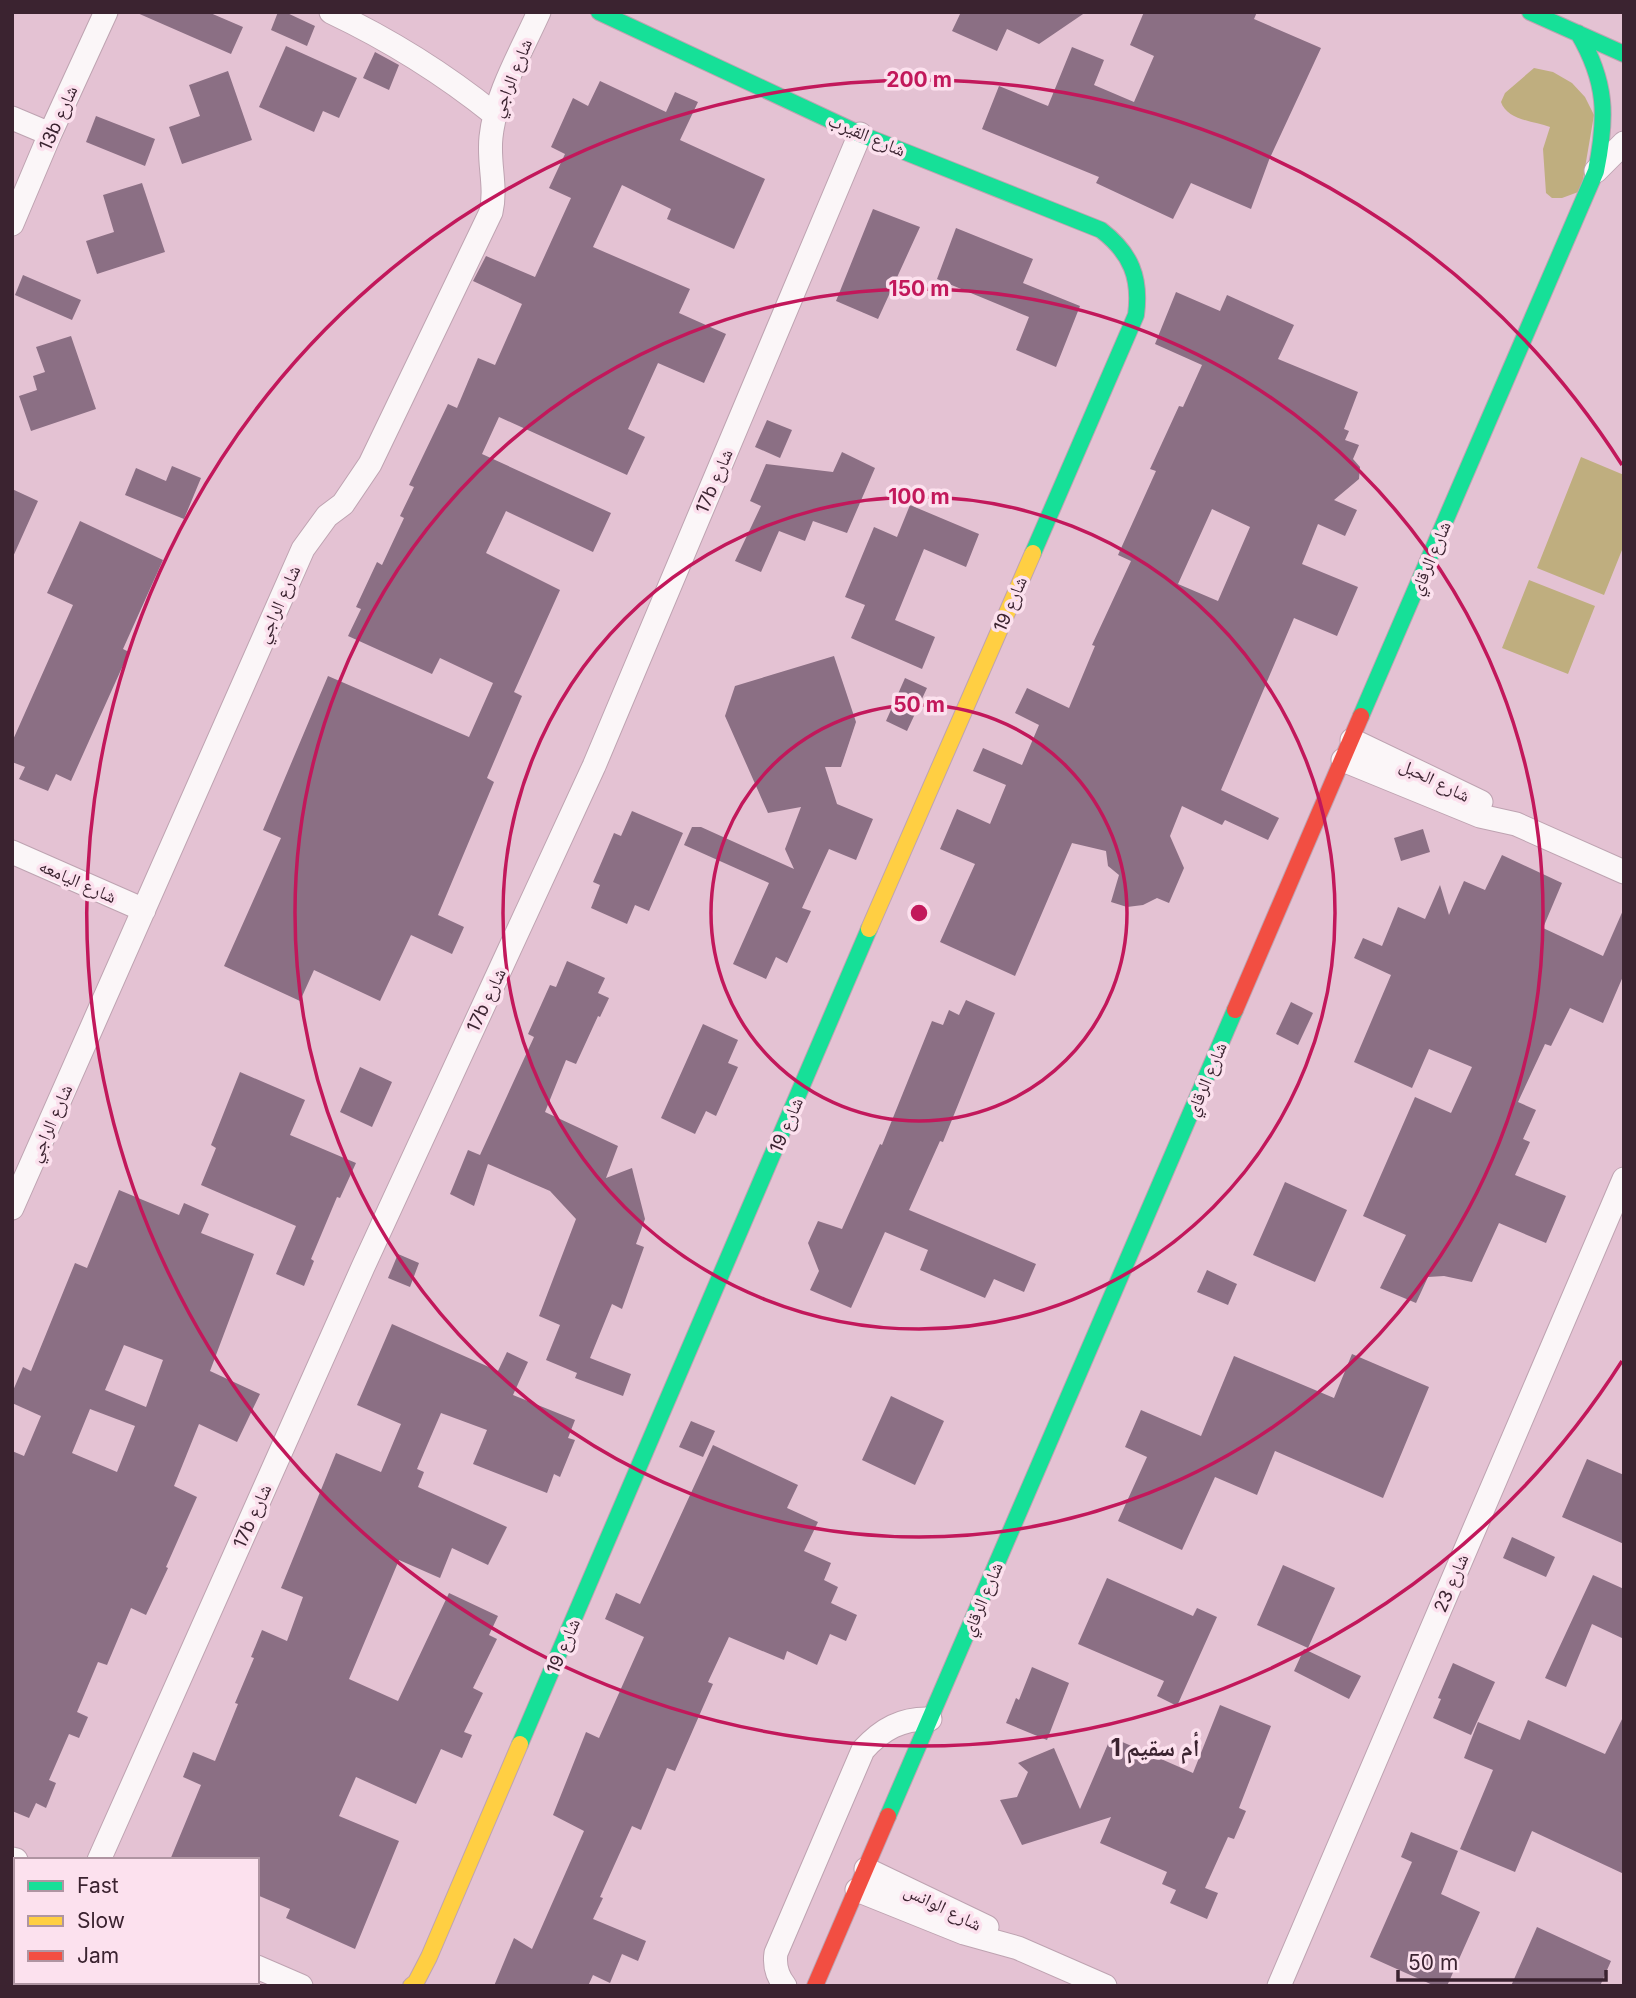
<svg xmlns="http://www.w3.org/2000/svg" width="1636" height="1998" font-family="Inter,'Noto Naskh Arabic',sans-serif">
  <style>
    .green { fill: #bfae7f }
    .building { fill: #8b6f84; fill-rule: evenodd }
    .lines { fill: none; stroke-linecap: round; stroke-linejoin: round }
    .street-casing { stroke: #bea3b1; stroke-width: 25 }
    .fast-casing { stroke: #bea3b1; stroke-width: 18 }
    .slow-casing { stroke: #bea3b1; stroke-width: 18 }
    .jam-casing { stroke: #bea3b1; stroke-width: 18 }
    .street { stroke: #fbf6f8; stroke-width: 23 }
    .fast { stroke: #16e098; stroke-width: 16 }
    .slow { stroke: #ffcf43; stroke-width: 16 }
    .jam { stroke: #f24e42; stroke-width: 16 }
    .ring { fill: none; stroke: #c2185b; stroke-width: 3.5 }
    .labels { text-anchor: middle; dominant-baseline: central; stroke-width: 7; stroke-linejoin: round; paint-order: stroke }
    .street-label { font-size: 18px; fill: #3b2330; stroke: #fce1ee }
    .district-label { font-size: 24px; font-weight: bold; fill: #3b2330; stroke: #fce1ee }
    .centre { fill: #c2185b; stroke: #fce1ee; stroke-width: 3.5 }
    .ring-label { font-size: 21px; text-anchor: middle; font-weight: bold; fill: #c2185b; stroke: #fce1ee; stroke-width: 7; stroke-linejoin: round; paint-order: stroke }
  </style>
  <rect width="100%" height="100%" fill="#e4c2d3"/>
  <path class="green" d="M1534,68l19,4 19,11 13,14 9,18 -13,76 -19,7h-10l-6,-5 -3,-44 7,-22c-17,-6 -43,-7 -49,-25l4,-9z
    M1581,457l43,18v70l-20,50 -67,-27z
    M1529,580l66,26 -27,68 -66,-26z"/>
  <path class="building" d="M135,12h73l35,15 -12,27z
    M278,12h7l30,14 -8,20 -36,-16z
    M961,12h125l-47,32 -32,-15 -10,22 -45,-20z
    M1144,12h113l-3,7 67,29 -52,112 -18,49 -60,-26 -18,36 -77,-36 3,-6 -117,-48 17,-43 49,20 24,-59 32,13 -10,25 40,17 20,-46 -24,-11z
    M286,46l71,32 -18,40 -16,-7 -9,21 -55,-25z
    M375,52l24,13 -10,25 -26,-12z
    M228,71l24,69 -70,24 -13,-37 31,-11 -11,-31z
    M600,81l66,31 9,-20 23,10 -18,38 85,39 -31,70 -67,-30 4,-10 -49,-24 -29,62 97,42 -11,24 47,21 -22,49 -46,-20 -30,66 17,8 -18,38 -128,-58 -17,37 129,59 -18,39 -87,-41 -20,42 74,37 -46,102 8,4 -35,82 7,4 -56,133 26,12 -12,27 -41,-19 -31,66 -66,-31 -14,31 -76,-35 57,-128 -18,-8 65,-154 141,61 24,-54 -53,-25 -8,16 -84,-38 13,-27 -5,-2 21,-45 5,3 22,-47 -4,-2 14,-29 -5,-2 39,-81 9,4 21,-50 17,7 27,-61 -49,-23 13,-25 49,21 36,-79 -22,-10 16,-34 -14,-7 22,-49 15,8z
    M96,116l59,23 -10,27 -59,-24z
    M142,183l23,69 -68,22 -11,-33 28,-9 -11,-37z
    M873,209l47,18 -42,92 -42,-18z
    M956,228l77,31 -10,24 57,23 -24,61 -40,-17 13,-33 -92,-38z
    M23,275l58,25 -9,20 -57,-25z
    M1176,292l44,19 7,-16 67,30 -16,34 80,33 -14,37 5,2 -4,9 14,5 -6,14 7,8 -1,12 -25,21 23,10 -12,26 -27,-12 -16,40 56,23 -21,49 -43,-18 -73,172 58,28 -11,22 -43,-20 -3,5 -40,-19 -12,30 14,32 -15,35 -12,-5 -14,7 -16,2 -16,-5 8,-27 -11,-9 -2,-15 -34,-8 -57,133 -75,-34 35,-78 -35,-15 17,-40 33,15 16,-39 -33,-14 10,-23 39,17 17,-40 -24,-12 12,-25 42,20 26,-62 -3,-1 39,-84 -13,-6 38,-84 -6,-2 29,-63 4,1 19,-42 -47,-21zM1212,509l38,18 -32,74 -40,-17z
    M71,336l25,73 -65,22 -12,-35 18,-6 -4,-14 12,-4 -9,-25z
    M767,420l25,10 -12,28 -25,-11z
    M842,452l33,16 -28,65 -34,-12 -8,20 -26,-10 -18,41 -26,-11 26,-55 -11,-5 16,-37 67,8z
    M172,466l29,12 -17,41 -59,-24 11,-27 30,13z
    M12,489l26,12 -26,58z
    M910,505l69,29 -13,33 -42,-18 -29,71 40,17 -13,32 -71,-31 14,-33 -20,-8 29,-70 23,10z
    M80,521l83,39 -40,89 6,3 -58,129 -15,-7 -8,17 -29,-12 6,-12 -13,-5v-20l61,-137 -26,-12z
    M834,656l22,66 -15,45h-16l12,37 36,15 -17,41 -27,-11 -27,59 9,3 -24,52 -11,-6 -10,22 -33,-15 36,-81 -85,-38 8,-18h9l93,42 -9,-20 16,-42 -33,6 -43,-97 10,-30z
    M905,678l22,10 -20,43 -21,-10z
    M632,811l51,22 -34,78 -14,-6 -8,19 -36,-16 9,-23 -7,-3 21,-49 7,3z
    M1423,829l7,23 -29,9 -7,-23z
    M1502,855l60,28 -19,45 60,28 21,-48v66l-21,49 -33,-15 -19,38 -6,-2 -27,58 18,8 -13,29 7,3 -15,33 51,21 -20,47 -47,-20 -27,59 -28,-6 -16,1 -12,26 -36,-15 26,-53 -43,-19 52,-119 36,16 21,-46 -43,-18 -17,39 -58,-26 37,-87 -37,-17 9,-20 19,8 16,-39 27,12 15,-34 9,30 15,-34 21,9z
    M567,961l38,17 -7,15 11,5 -9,19 -2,-1 -22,48 -10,-4 -21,52 73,34 -12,32 26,-10 13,51 -9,25 8,3 -22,62 -10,-5 -22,54 41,16 -8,22 -48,-18 2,-5 -31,-13 14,-35 -21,-9 37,-97 -26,-28 -62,-27 -14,42 -24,-12 18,-44 12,5 54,-118 -6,-3 22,-49 6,2z
    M966,1000l29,13 -52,129 -3,-1 -31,69 127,54 -12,28 -30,-13 -9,19 -65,-28 8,-20 -43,-18 -34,76 -41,-18 9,-19 -11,-28 10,-22 24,8 38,-85 2,1 50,-124 11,4 6,-15 10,5z
    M1291,1002l22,11 -15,32 -22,-11z
    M703,1024l35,16 -10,23 10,4 -22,49 -10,-5 -11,23 -34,-16z
    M360,1067l32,15 -20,45 -32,-15z
    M240,1072l65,28 -15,35 66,28 -16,35 -3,-1 -26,62 3,2 -10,25 -28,-12 20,-48 -95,-41 15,-37 -5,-3z
    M1285,1182l62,28 -32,72 -62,-27z
    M119,1190l60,25 5,-12 25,11 -8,19 53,21 -44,117 50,23 -23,48 -38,-18 -25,62 23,11 -31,70 2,1 -22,47 -15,-7 -24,57 -9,-3 -21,50 11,5 -9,21 -10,-4 -20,46 7,3 -10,25 -10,-5 -7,15 -17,-7v-360l12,5 17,-40 -29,-13v-10l11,-26 8,4 44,-108 12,5zM124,1345l39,15 -17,47 -41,-17zM90,1409l45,17 -18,46 -45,-19z
    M398,1254l21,9 -9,24 -22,-9z
    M1207,1270l30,14 -9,21 -31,-13z
    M392,1324l106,47 9,-19 21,10 -15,33 62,25 -7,18 7,2 -15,37 -6,-3 -7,19 -74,-29 14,-34 -46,-17 -24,56 7,3 -6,15 89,40 -19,38 -36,-17 -12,30 -41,-18 -50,119 49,22 51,-108 49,23 -9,19 8,4 -24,49 10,5 -19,39 8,3 -10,23 -21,-9 -25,55 -60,-27 -17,39 60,25 -44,108 -69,-31 4,-9 -33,-14v-35h-87l31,-75 -18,-8 10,-25 22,9 23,-57 -3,-1 19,-45 -3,-1 11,-27 25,11 16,-44 -22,-9 55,-135 45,19 20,-48 -44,-19z
    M1352,1354l77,33 -46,111 -108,-47 -18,44 -42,-18 -33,73 -64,-29 29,-64 -22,-10 16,-37 60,26 33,-80 100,42z
    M891,1396l53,25 -29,64 -53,-25z
    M691,1421l24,10 -12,26 -24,-10z
    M713,1445l85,40 -11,23 31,14 -14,29 27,12 -7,17 14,7 -7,16 26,12 -11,26 -16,-7 -13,31 -30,-14 -3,9 -55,-23 -21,45 5,2 -38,87 -8,-3 -26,62 -9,-4 -32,71 3,1 -10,21 53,22 -8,20 -16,-7 -12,29 -17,-8 -5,11h-94l20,-48 18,11 52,-118 -31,-16 33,-83 13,6 45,-101 -39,-18 11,-26 24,11z
    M1587,1459l37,16v69l-62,-27z
    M1512,1537l43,20 -9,20 -43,-19z
    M1283,1565l52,23 -27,60 -51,-23z
    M1593,1575l31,14v50l-32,-15 -26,63 -21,-9z
    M1107,1578l86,38 4,-8 20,9 -40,89 -20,-10 7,-15 -86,-37z
    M1304,1649l57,27 -12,23 -55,-28z
    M1453,1663l42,19 -24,53 -38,-17 8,-19 -3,-1z
    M1032,1667l37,16 -22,57 -41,-17 10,-25 3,2z
    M1220,1705l51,21 -32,82 7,3 -12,28 -6,-2 -23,51 13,5 -11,26 -37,-16 6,-13 -14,-6 5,-12 -67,-29 11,-26 -89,28 -22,-45 17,-3 11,-25 -10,-9 36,-15 26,61 31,-72 82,36z
    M1624,1715v159l-92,-43 -17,41 -55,-23 33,-79 -29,-12 14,-36 42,18 8,-20 77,34z
    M1411,1832l47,19 -17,43 39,18 -33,74h-12l-65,-29 42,-95 -11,-5z
    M1537,1927l74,34 -11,25h-89z"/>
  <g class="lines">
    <g class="street-casing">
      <path id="street" d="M331,12c59,28 112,61 163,102
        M12,118l38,16
        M1596,171l28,-28
        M12,224l38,-90 56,-122
        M1352,740l129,62
        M1343,760l137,56 36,8 108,48
        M12,852l132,58
        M12,1208l291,-659 24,-33 16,-12 27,-40 121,-252c6,-25 -3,-49 0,-75 4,-41 31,-87 48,-125
        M12,1859l4,1
        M99,1860l264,-593 231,-501 266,-632
        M866,1869l121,58
        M857,1890l107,43 54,15 87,38
        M257,1967l44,19
        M785,1986c-8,-10 -11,-20 -9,-33l87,-203c19,-21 39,-32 67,-31
        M1279,1986l345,-807"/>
    </g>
    <g class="fast-casing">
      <path id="fast" d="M599,12l261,122 241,96c30,23 40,48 35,85l-103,238
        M1530,12l94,42
        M1361,716l235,-545c11,-54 11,-89 -18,-138
        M520,1744l349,-815
        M888,1816l347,-806"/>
    </g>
    <g class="slow-casing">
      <path id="slow" d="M869,929l164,-376
        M411,1986l5,-4 13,-25 91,-213"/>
    </g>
    <g class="jam-casing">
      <path id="jam" d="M1235,1010l126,-294
        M815,1986l73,-170"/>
    </g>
    <use href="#street" class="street"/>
    <use href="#fast" class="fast"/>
    <use href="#slow" class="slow"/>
    <use href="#jam" class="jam"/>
  </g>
  <g class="ring">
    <circle cx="919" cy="913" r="208"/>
    <circle cx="919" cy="913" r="416"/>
    <circle cx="919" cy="913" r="624"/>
    <path d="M1622 1361A833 833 0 1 1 1622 465"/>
  </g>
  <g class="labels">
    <g class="street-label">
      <text transform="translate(511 78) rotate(-68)">شارع الراجي</text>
      <text transform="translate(58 118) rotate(-66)">13b شارع</text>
      <text transform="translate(867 135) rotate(23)">شارع القيرب</text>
      <text transform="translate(714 481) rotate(-67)">17b شارع</text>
      <text transform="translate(1430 558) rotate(-67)">شارع الرقاي</text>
      <text transform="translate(278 604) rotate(-66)">شارع الراجي</text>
      <text transform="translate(1010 604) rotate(-67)">شارع 19</text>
      <text transform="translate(1435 780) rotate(26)">شارع الحبل</text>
      <text transform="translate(78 881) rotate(24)">شارع اليامعه</text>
      <text transform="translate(486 1000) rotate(-65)">17b شارع</text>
      <text transform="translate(1206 1079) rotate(-67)">شارع الرقاي</text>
      <text transform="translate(50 1123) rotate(-66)">شارع الراجي</text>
      <text transform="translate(786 1125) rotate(-67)">شارع 19</text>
      <text transform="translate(252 1516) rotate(-66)">17b شارع</text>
      <text transform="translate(1451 1583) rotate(-67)">شارع 23</text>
      <text transform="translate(982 1599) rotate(-67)">شارع الرقاي</text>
      <text transform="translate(563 1646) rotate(-67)">شارع 19</text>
      <text transform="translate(943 1907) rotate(26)">شارع الوانس</text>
    </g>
    <g class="district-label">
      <text x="1155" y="1747">أم سقيم 1</text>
    </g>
  </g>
  <circle cx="919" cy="913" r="10" class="centre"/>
  <g class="ring-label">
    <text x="919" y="87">200 m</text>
    <text x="919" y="296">150 m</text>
    <text x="919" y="504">100 m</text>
    <text x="919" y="712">50 m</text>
  </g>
  <rect width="1636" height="1998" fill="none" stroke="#3b2330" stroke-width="28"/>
  <rect x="14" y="1858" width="245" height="126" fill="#fce1ee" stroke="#af95a2" stroke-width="2"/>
  <rect x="28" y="1881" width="35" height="10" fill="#16e098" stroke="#af95a2" stroke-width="2"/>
  <text x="77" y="1893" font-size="21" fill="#3b2330">Fast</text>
  <rect x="28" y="1916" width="35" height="10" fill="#ffcf43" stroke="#af95a2" stroke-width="2"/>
  <text x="77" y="1928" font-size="21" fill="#3b2330">Slow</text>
  <rect x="28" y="1951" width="35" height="10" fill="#f24e42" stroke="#af95a2" stroke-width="2"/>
  <text x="77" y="1963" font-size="21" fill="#3b2330">Jam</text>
  <path d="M1398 1970v10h208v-10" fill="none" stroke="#3b2330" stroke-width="3.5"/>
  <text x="1408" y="1970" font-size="21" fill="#3b2330" stroke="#fce1ee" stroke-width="5" paint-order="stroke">50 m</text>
</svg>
